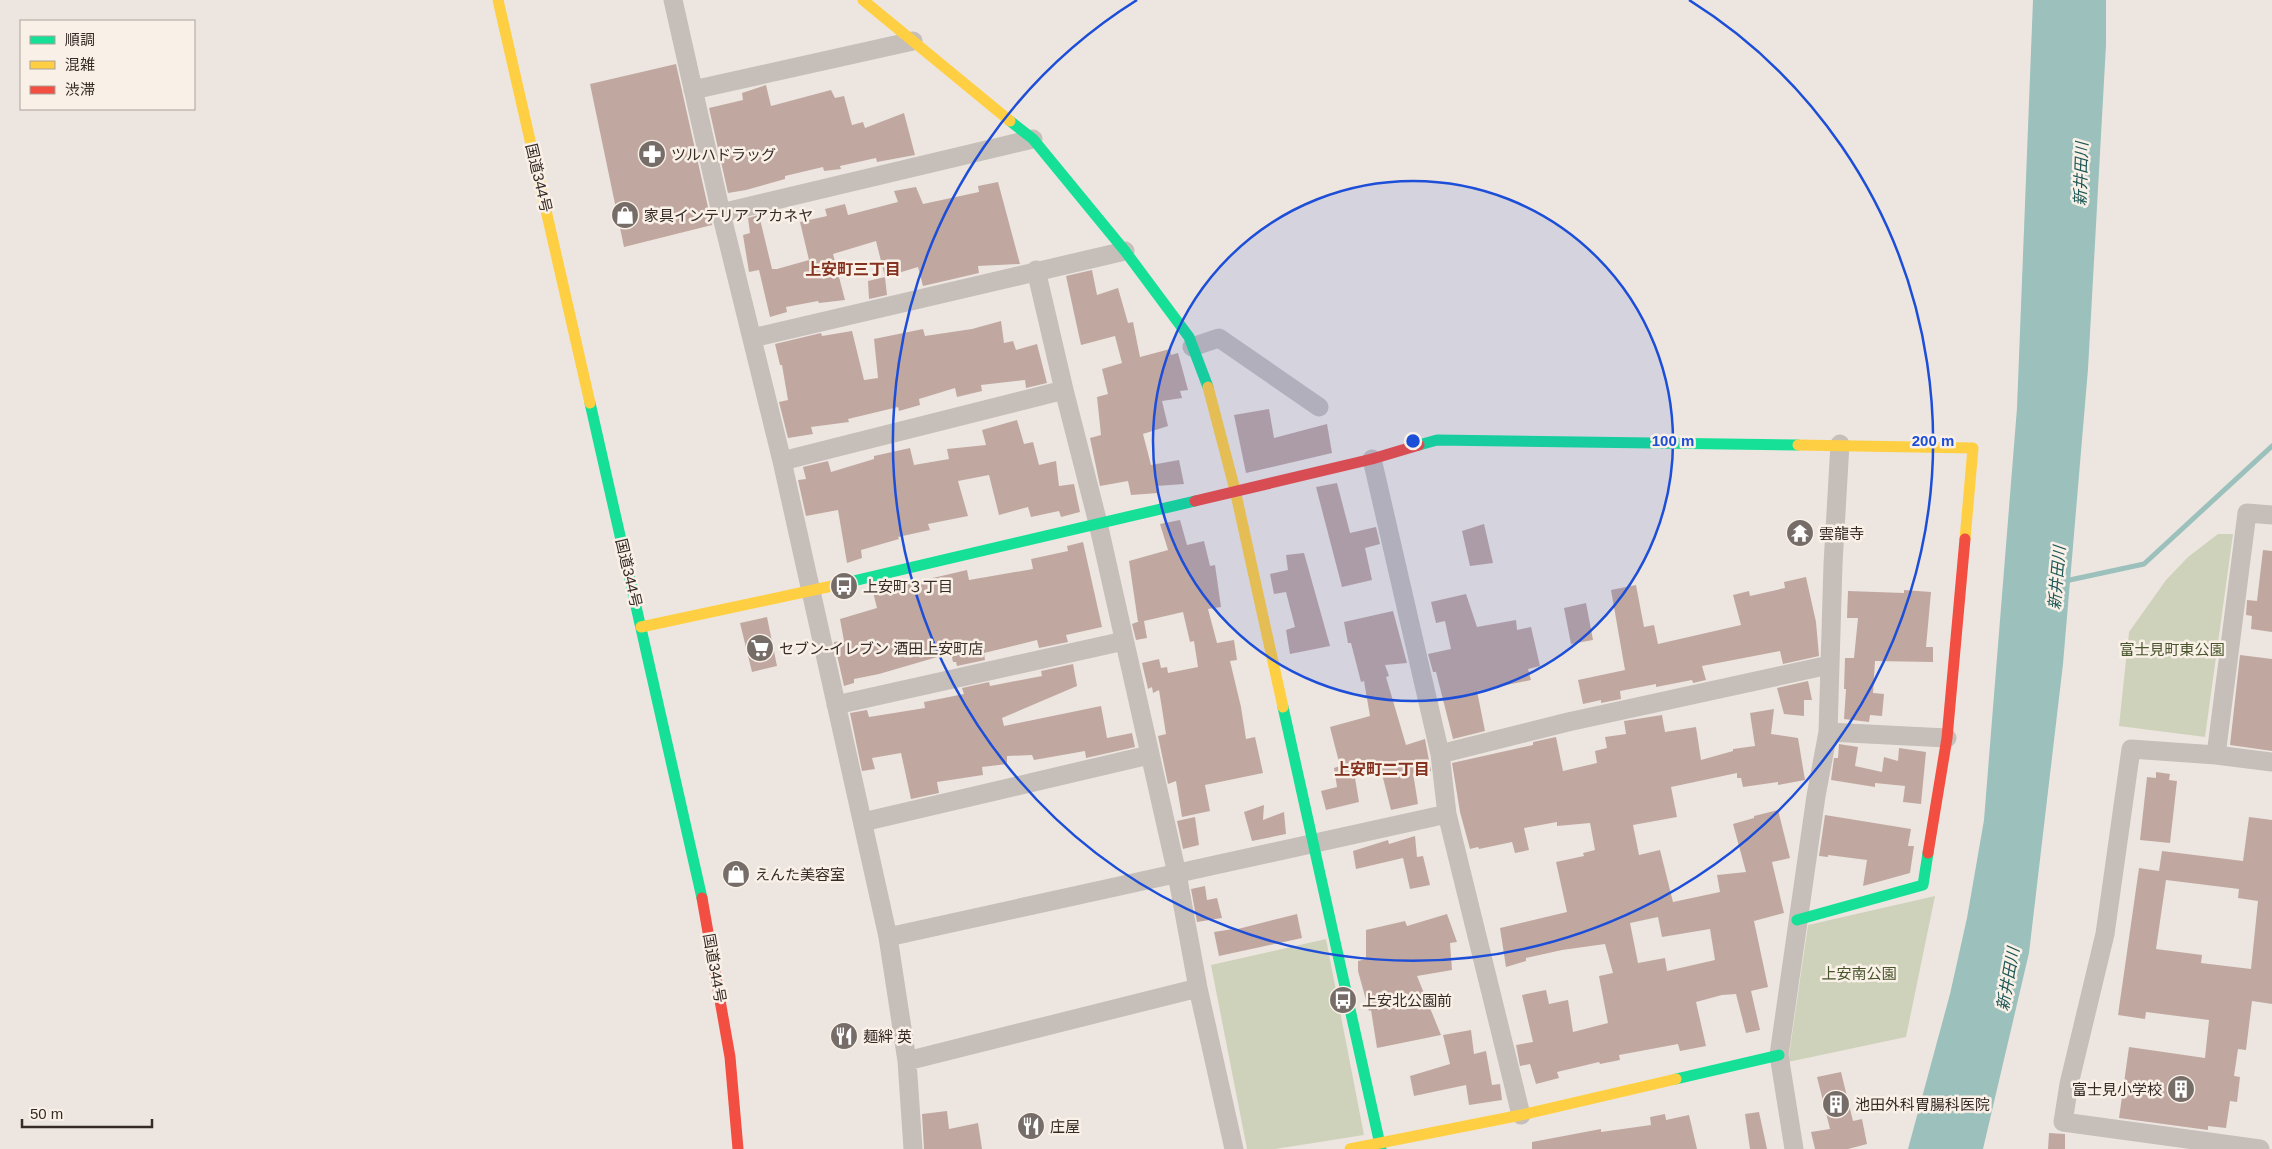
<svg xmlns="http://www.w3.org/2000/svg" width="2272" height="1149" font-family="Helvetica,'Noto Sans JP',sans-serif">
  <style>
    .green { fill: #cfd2ba }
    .water { fill: #9cc0bc }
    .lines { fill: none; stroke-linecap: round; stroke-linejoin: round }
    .stream { stroke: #9cc0bc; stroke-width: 5 }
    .building { fill: #c0a8a1; fill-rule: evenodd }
    .street { stroke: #c5beb9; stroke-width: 19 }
    .fast { stroke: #16e098; stroke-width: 11 }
    .slow { stroke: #ffcf43; stroke-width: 11 }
    .jam { stroke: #f24e42; stroke-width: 11 }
    .ring { fill: none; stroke: #1d4ed8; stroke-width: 2.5 }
    .labels { text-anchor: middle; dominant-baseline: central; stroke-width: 5; stroke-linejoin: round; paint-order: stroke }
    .poi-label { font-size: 15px; fill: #362b27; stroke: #f9f0e7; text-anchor: start }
    .street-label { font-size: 15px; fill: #362b27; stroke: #f9f0e7 }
    .park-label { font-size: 15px; fill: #48542b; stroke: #f9f0e7 }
    .water-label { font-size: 16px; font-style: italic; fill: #1d5857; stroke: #f9f0e7 }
    .neighbourhood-label { font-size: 16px; font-weight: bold; fill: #853120; stroke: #f9f0e7 }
    .centre { fill: #1d4ed8; stroke: #f9f0e7; stroke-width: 2.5 }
    .ring-label { font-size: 15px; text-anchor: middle; font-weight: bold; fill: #1d4ed8; stroke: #f9f0e7; stroke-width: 5; stroke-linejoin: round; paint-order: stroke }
  </style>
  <rect width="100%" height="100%" fill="#ede6e0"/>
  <path class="green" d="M2218,534h15l-28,203 -86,-11 10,-94 37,-52 22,-23z
    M1935,896l-29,141 -118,25 20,-137z
    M1326,939l38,196 -89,14h-28l-36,-184z"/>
  <path class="water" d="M2033,0h73v45l-18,324 -25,295 -34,289 -46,196h-75l42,-155 17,-76 17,-98 33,-412z"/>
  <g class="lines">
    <path class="stream" d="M2065,581l79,-17 128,-118"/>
  </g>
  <path class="building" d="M676,64l36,161 -88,22 -34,-163z
    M766,85l5,21 60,-16 4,8 9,-2 8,29 11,-3 2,6 39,-15 11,42 -38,7 -1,-4 -36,8 1,3 -17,2 -1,-4 -38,9v3l-39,11 -18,3 -19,-85 34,-8 -1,-7z
    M998,182l22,82 -42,2 1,7 -56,13 -5,-19 -33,10 -9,-36 -43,13 12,46 -26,3 -1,-2 -32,6 1,5 -17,5 -11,-47 -10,2 -6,-37 7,-2 -2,-15 11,-3 13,54h5l32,-9 -9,-38 27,-6 -2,-7 20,-5 3,11 50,-13 -4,-11 22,-4 7,17 56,-12 -1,-6z
    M1092,270l5,25 21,-7 10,35 5,-1 7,35 30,-8 1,6 7,-2 10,37 -8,1 2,7 -20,3 6,25 -25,8 8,31 28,-5 5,24 -28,2 2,7 -27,2 -3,-14 -28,5 -10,-48 11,-3 -4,-38 11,-3 -6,-25 20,-6 -7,-27 -34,9 -15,-69z
    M885,277l2,18 -18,4 -1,-18z
    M1001,321l3,22 9,-2 3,9 21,-6 10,39 -21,5 -1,-8 -44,5 1,6 -25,6 -2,-9 -36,11 1,6 -21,6 -1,-4 -50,12 1,3 -38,5 2,7 -25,4 -9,-36 9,-2 -6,-35h-2l-5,-21 46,-11 1,3 30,-5 12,49 14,-2 -4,-39 49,-10 2,7 47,-7z
    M1269,409l5,29 53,-14 5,29 -86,20 -12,-58z
    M1017,420l7,24 9,-2 6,23 17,-4 3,25 15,-2 6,28 -19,5 -2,-6 -28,6 -3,-10 -29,8 -10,-40 -31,6 10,35 -40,8 2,6 -32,7 1,2 -38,11 1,8 -15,5 -9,-53 -32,6 -8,-36 8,-1 -3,-12 25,-6 3,11 43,-13v-3l36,-8 4,17 35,-6 -2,-10 39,-4 -4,-15z
    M1337,483l13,50 26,-6 4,17 -15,4 7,32 -30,7 -26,-100z
    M1180,520l7,25 17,-4 6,25 5,-1 6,42 -13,2 9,34 17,-3 3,20 -7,1 11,46 5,32 9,-2 8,36 -58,12 5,26 -28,6 -6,-36 -8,3 -10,-48 8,-2 -7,-44 -6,3 -1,-6 -4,2 -6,-26 17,-4 2,9 6,-1 1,6 30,-6 -4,-26 -4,1 -7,-30 -39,9 3,17 -11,2 -4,-16 8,-3 -2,1 -9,-61 39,-11 -8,-26z
    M1484,524l9,39 -23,3 -8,-35z
    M1083,542l19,85 -36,8 2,7 -29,6 -2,-8 -53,13 1,7 -28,6 -1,-4h-3l-2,-9 -72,21 -25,5v4l-10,3 -10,-44 10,-1 -4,-22 37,-11 -4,-16 94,-22 2,10 64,-11 -2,-10 37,-8 -1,-5z
    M2263,550l9,1v81l-21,-3 1,-13 -6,-1 1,-15 10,1z
    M1304,553l26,93 -40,8 -4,-24 9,-3 -9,-35 -12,2 -4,-20 18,-4 -2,-15z
    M1806,577l10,45 3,34 -36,8 -3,-13 -78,15 4,14 -13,3 -1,-3 -36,7v-3l-36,7 1,8 -20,4v-3l-18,4 -5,-24 47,-10 -14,-80 25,-5 8,42 10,-2 4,19 83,-19 -8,-30 16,-4 1,5 35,-8 -1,-6z
    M1904,590l27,2 -5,55h7v15l-58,-1 -2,32 11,1 -2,22 -12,-1 -1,7 -25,-3 2,-30h-2l1,-31h9l4,-40h-11l1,-27 56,2z
    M1466,594l11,33 39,-7 1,10 14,-3 9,39 -12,3 3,11 -54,11 8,40 -32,8 -17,-67h-3l-5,-18 23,-5 -6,-28 -9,2 -5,-21z
    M1586,603l7,37 -22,4 -7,-36z
    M1393,611l14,52 -22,2 4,11 -3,1 20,68 19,-6 6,32 -18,2 5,31 -27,6 -10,-40 -26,8 4,24 -33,8 -5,-19 16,-4 -3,-19 6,-2 -10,-39 40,-11 -6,-35 -3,1 -10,-39h-3l-4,-21z
    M767,617l10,49 -25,6 -12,-49z
    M2240,655l32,4v92l-42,-6z
    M1073,664l4,22 -75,32 2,8 97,-20 6,32 25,-5 3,14 -49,11 -1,-7 -51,9 -2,-5 -25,1v8l-25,3 1,8 -46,7 2,11 -28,6 -10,-46 -29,5 3,11 -13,2 -12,-58 17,-3 2,7 56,-9 -1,-6 40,-8 -2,-6 27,-6 1,4 52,-10 -1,-5z
    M1808,681l4,19h-8v16l-20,-2 -7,-26z
    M1774,709l-3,25 27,4 7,42 -27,5v-3l-35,5 -2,-9h-4v-5l-66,14 6,30 -44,8 6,30 21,-5 13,52 47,-10 -3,-17 29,-3 -13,-48 21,-6v-2l24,-6 12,48 -18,4 12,51 -30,8 14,66 -17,4 9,39 -14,3 -10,-39 -14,1 -26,7 10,44 -26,5 -2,-7 -59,11 1,5 -20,4 -1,-2 -42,10 2,6 -23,6 -6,-20 -10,2 -3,-16 -1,-5 17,-3 -11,-47 24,-5 3,14 19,-4 5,32 35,-9 -9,-47 14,-3 -8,-29 -43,6 -36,8v3l-20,6 -6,-39 67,-16 -11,-50 28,-6 -1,-3 12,-3 -5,-27 -33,3v-4l-33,6 5,22 -14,3 -3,-11 -33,7 -1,-2 -8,2 -10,-37 -8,-49 81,-18v-3l23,-5 7,34 34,-8 -2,-12 12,-3 -2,-11 21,-3 -2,-13 38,-6 3,17 31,-5 5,33 32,-9v-2l22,-3 -5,-33zM1658,917l4,20 48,-8 5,31 -48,11 -2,-13 -27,5 -8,-40z
    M1839,744l19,3 -3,19 27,6 2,-15 14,4 1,-13 27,4 -5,52 -18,-2 2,-16 -30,-3v4l-44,-7 3,-22h4z
    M2156,772l14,2 -1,6 8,1 -7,62 -30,-3 7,-63 9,1z
    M1264,805l-1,15 21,-8 2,22 -34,7 -8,-29z
    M1825,815l86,14 -3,17h6l-4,27 -47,13 4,-26 -39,-5v2l-9,-1z
    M1195,817l4,28 -16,4 -6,-28z
    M2249,817l23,3v184l-20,-3 -6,49 -8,-1 -4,27 6,1 -3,25 -7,-1 -4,27 -18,-2v4l-89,-12 10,-71 76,11 4,-38 -63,-8 -1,7 -27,-4 21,-147 20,3 3,-20 81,10zM2166,880l73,9 -1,9 20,3 -7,68 -50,-6 1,-8 -46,-6z
    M1415,836l2,21 6,-1 7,29 -20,4 -7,-31 -47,11 -3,-18 35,-11 1,4z
    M1205,886l2,14 10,-2 5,20 -25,4 -6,-33z
    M1297,914l5,24 -83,18 -5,-24 19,-3 1,1z
    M1447,914l10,28 -7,1 2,27 -35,6 24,59 -64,13 -6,-38 -2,1 -11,-40v-10l8,-2v-29l39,-9 2,5z
    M1471,1030l3,24 12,-3 6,34 8,-1 2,16 -33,5 -3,-20 -52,11 -4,-20 40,-12 -7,-29z
    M1841,1072l12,49 9,-2 5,25 -19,5h-33l-4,-17 19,-3 -13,-52z
    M947,1111l2,18 29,-6 4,26h-58l-2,-35z
    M1759,1112l8,37h-17l-5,-35z
    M1665,1114l1,6 23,-5 8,34h-165v-7l69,-13v3l50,-7 -1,-8z
    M2049,1133l16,1v15h-17z"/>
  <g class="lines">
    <path class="street" d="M673,0l48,213 61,248 106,476 19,124 6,88
      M693,90l220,-49
      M721,213l312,-74
      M1036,270l28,120 34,133 79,351 21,114 36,161
      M752,338l373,-87
      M1192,347l27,-9 100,69
      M1372,459l68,295 7,60 74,301
      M782,461l282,-71
      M836,705l288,-64
      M1828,732l119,6
      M1440,754l128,-32 261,-57
      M2216,755l31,-242 25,2
      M863,822l286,-67
      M888,937l559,-123
      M907,1061l291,-73
      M1794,1149l-15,-94 37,-259 12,-64 5,-168 7,-120
      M2260,1149l-197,-27 6,-38 36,-150 26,-185 85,6 56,7"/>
    <path class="fast" d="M1010,121l23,18 92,112 64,86 19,50
      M590,403l112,495
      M1419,445l18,-5 361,5
      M832,586l363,-85
      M1283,707l98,442
      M1797,920l126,-35 5,-32
      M1676,1079l103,-24"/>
    <path class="slow" d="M498,0l92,403
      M863,0l147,121
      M1208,387l27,103 48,217
      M1798,445l175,3 -8,91
      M641,627l191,-41
      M1350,1149l171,-34 155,-36"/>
    <path class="jam" d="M1195,501l177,-42 47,-14
      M1928,853l19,-115 18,-199
      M702,898l28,159 8,92"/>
  </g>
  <circle cx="1413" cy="441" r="260" fill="#1d4ed8" fill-opacity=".12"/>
  <g class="ring">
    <circle cx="1413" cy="441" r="260"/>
    <path d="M1689 0A520 520 0 1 1 1137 0"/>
  </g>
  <defs>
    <g id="pharmacy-disc" transform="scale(1.4375)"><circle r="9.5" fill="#766c68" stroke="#f9f0e7"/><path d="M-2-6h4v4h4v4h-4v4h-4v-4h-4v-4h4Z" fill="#fff"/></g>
    <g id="shop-disc" transform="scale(1.4375)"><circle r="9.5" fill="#766c68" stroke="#f9f0e7"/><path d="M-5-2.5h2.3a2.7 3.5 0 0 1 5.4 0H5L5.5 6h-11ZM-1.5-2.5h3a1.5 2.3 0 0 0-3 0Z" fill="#fff"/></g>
    <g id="temple-disc" transform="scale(1.4375)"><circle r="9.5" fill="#766c68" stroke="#f9f0e7"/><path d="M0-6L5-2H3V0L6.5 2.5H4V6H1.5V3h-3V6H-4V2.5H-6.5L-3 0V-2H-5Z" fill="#fff"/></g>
    <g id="bus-disc" transform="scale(1.4375)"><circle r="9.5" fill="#766c68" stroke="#f9f0e7"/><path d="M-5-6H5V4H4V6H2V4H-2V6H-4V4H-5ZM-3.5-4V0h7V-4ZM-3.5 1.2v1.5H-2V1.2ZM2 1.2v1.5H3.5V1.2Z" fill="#fff"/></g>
    <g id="supermarket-disc" transform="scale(1.4375)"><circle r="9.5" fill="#766c68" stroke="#f9f0e7"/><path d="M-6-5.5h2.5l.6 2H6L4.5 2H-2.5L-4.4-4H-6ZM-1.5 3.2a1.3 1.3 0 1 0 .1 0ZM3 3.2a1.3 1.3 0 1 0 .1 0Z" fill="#fff"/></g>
    <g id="restaurant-disc" transform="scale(1.4375)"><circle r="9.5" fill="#766c68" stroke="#f9f0e7"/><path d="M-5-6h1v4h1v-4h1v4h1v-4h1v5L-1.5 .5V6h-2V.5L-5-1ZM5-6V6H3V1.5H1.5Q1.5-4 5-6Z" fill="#fff"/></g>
    <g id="building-disc" transform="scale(1.4375)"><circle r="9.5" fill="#766c68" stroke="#f9f0e7"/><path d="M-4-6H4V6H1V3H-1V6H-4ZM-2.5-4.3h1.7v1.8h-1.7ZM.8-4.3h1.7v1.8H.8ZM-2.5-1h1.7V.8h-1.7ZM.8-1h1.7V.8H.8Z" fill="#fff"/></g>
  </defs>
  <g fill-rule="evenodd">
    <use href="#pharmacy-disc" x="652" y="154"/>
    <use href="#shop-disc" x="625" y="215"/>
    <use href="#temple-disc" x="1800" y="533"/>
    <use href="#bus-disc" x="844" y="586"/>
    <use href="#supermarket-disc" x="760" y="648"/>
    <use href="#shop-disc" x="736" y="874"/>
    <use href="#bus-disc" x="1343" y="1000"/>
    <use href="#restaurant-disc" x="844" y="1036"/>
    <use href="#building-disc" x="2181" y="1089"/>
    <use href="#building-disc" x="1836" y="1104"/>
    <use href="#restaurant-disc" x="1031" y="1126"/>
  </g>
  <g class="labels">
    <g class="poi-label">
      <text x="671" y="154">ツルハドラッグ</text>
      <text x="644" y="215">家具インテリア アカネヤ</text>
      <text x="1819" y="533">雲龍寺</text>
      <text x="863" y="586">上安町３丁目</text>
      <text x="779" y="648">セブン-イレブン 酒田上安町店</text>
      <text x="755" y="874">えんた美容室</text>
      <text x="1362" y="1000">上安北公園前</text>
      <text x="863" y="1036">麺絆 英</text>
      <text x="2162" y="1089" text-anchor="end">富士見小学校</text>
      <text x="1855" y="1104">池田外科胃腸科医院</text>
      <text x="1050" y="1126">庄屋</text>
    </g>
    <g class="street-label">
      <text transform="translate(539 178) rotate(77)">国道344号</text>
      <text transform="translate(629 573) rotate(77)">国道344号</text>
      <text transform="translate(715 968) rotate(80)">国道344号</text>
    </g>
    <g class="park-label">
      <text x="2172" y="649">富士見町東公園</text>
      <text x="1859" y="973">上安南公園</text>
    </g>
    <g class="water-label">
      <text transform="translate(2081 174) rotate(-88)">新井田川</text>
      <text transform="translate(2057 578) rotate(-85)">新井田川</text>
      <text transform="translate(2008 979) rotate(-80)">新井田川</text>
    </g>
    <g class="neighbourhood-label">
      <text x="853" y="269">上安町三丁目</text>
      <text x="1382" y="769">上安町二丁目</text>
    </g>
  </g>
  <circle cx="1413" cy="441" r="8" class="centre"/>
  <g class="ring-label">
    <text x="1673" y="446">100 m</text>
    <text x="1933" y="446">200 m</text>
  </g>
  <rect x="20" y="20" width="175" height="90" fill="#f9f0e7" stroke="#aba19a"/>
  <rect x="30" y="36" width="25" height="8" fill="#16e098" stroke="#aba19a"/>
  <text x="65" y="45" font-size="15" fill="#362b27">順調</text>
  <rect x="30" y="61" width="25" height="8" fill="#ffcf43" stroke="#aba19a"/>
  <text x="65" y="70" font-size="15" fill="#362b27">混雑</text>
  <rect x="30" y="86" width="25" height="8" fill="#f24e42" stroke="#aba19a"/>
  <text x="65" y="95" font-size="15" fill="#362b27">渋滞</text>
  <path d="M22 1119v8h130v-8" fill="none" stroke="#362b27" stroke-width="2.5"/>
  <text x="30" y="1119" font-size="15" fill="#362b27" stroke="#f9f0e7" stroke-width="4" paint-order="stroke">50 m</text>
</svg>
